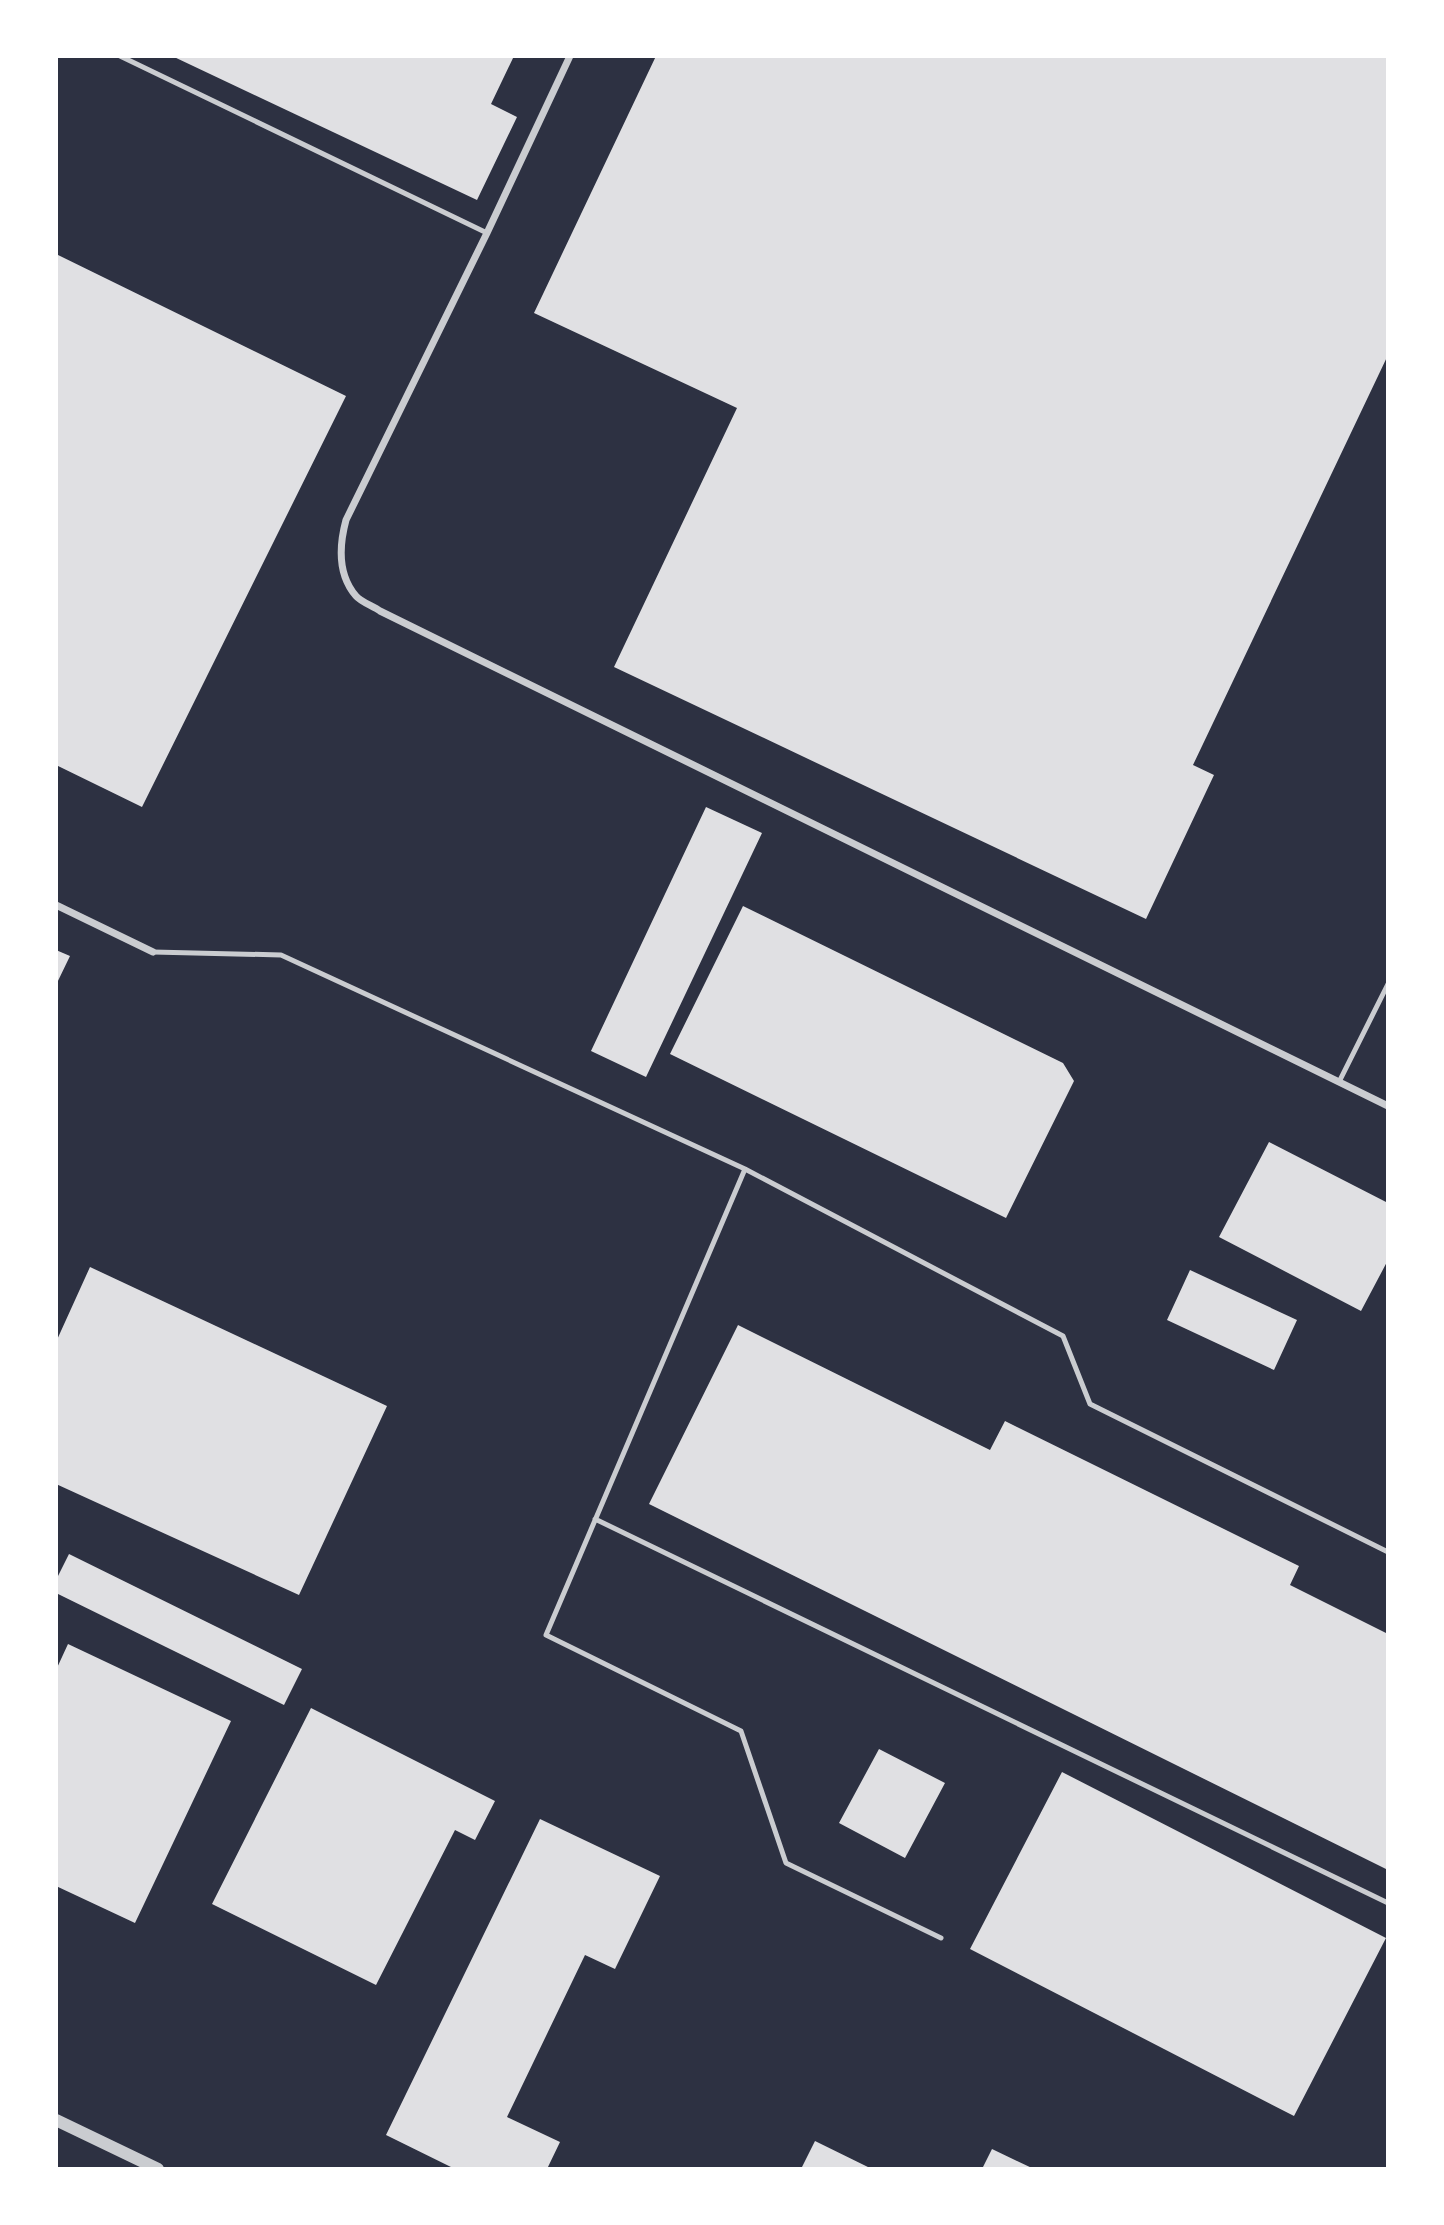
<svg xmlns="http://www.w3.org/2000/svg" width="1444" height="2225" font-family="'Roboto Condensed',sans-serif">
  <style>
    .building { fill: #e0e0e3 }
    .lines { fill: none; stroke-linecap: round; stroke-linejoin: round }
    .service { stroke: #caccd0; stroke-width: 5 }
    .minor { stroke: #caccd0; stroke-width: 7 }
    .tertiary { stroke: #caccd0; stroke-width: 12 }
  </style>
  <rect width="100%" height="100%" fill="#2d3142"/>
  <path class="building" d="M172,56h342l-23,48 26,13 -40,83z
    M656,56h732v299l-195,410 21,10 -68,144 -532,-252 123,-259 -203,-95z
    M56,254l290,142 -204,411 -86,-42z
    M706,807l56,26 -116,244 -55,-26z
    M743,906l320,157 11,18 -68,137 -336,-164z
    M56,950l14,6 -14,29z
    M1269,1142l119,61v57l-27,51 -142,-74z
    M90,1267l297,139 -88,189 -243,-111v-142z
    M1190,1270l107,50 -23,50 -107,-50z
    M738,1325l252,125 15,-29 294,145 -9,19 98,49v236l-739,-366z
    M69,1554l233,115 -18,36 -228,-112v-13z
    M68,1644l163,77 -96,202 -79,-37v-216z
    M311,1708l184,93 -20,39 -20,-10 -79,155 -164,-81z
    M879,1749l66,34 -40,75 -66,-35z
    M1062,1772l324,166 -92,178 -324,-167z
    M540,1819l120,57 -45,93 -30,-14 -78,162 53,25 -13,27h-92l-69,-34z
    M815,2141l57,28h-71z
    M992,2149l42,20h-52z"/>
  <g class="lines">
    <path class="service" d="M120,56l367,177
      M153,952l128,3 464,214 318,167 27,68 298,148
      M1339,1082l49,-98
      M745,1169l-199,466 195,96 45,132 155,75
      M595,1519l793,384"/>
    <path class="minor" d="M570,56l-83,177 -141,287c-7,26 -9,54 10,76 5,6 17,10 24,15l1008,495
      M56,905l97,47"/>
    <path class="tertiary" d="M56,2120l102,49"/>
  </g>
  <rect width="1444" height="2225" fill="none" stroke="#ffffff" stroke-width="116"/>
</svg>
